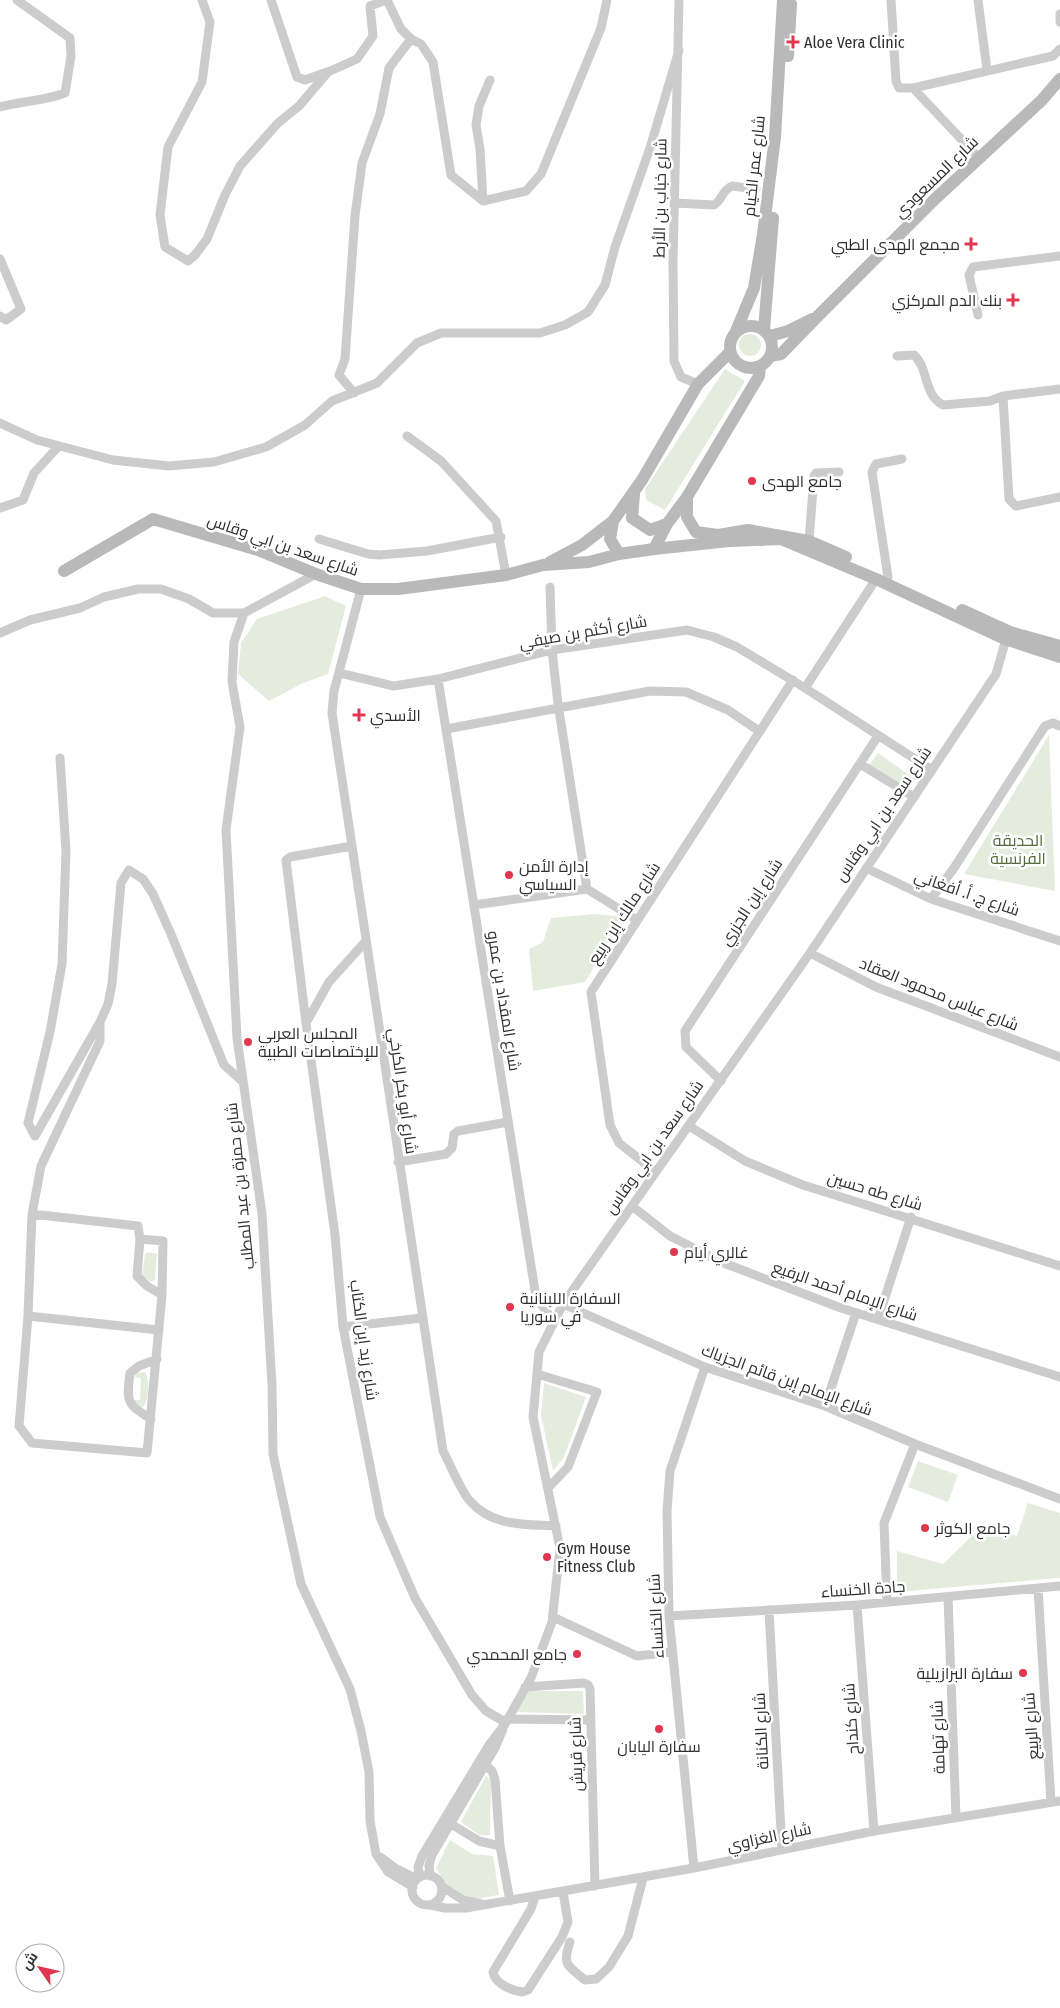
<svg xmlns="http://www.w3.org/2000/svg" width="1060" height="2008" font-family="'Fira Sans Condensed',Cairo,sans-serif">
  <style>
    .green { fill: #e6ecdd }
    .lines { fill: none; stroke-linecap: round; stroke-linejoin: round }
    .street { stroke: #ccc; stroke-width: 9 }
    .secondary { stroke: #b9b9b9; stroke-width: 12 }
    .poi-dot { fill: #e13650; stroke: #fff; stroke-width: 2 }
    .labels { text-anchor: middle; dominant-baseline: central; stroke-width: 5; stroke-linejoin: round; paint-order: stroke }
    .poi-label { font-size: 16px; fill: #2f2f2f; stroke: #fff; text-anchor: start }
    .street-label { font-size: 16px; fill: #2f2f2f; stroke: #fff }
    .park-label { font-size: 16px; fill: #566a3d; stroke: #fff }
  </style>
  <rect width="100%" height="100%" fill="#fff"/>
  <path class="green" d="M739 345a11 11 0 1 1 22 0a11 11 0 1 1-22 0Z
    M725,369l20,12 -80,129 -19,-10 -1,-11z
    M325,596l21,10 -18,68 -25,9 -34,18 -31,-27 3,-31 16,-24z
    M1049,735l6,156 -91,-17z
    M878,753l37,26 -8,11 -38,-25z
    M595,914l29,3 -39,65 -52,9 -4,-42 14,-7 8,-24z
    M148,1252l9,2 -2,26 -4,2 -9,-7 3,-21z
    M145,1372c5,7 4,28 -2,35l-3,-1 -7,-6h7l1,-21 -6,-2v-4z
    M544,1383l42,14 -22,60 -11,14 -12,-56z
    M918,1461l40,14 -10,27 -40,-15z
    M1028,1503l32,10v65l-163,14v-41l46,13 39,-38 35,10z
    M527,1691h56l1,23 -70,-2z
    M486,1776l5,4 -1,55h-11l-18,-13z
    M450,1840l22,14 21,2 6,39 -26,4 -25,-11 -12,-20z"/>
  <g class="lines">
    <path class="street" d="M202,0l8,22 -8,60 -34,65 -8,68 5,32 23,14 7,-6 12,-16 18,-44 15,-29 38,-43 21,-17 29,-34 29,-13 16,-23 -3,-30 16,-6
      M271,0l26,77 8,3 22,-8
      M387,0l14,29 10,10 10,5 12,18 18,113 32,26 43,-10 15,-17 60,-146 6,-28
      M679,0l-6,262 1,99 7,16 17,7
      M891,0l5,81 3,7h14l22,-5 118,-27 7,-7
      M978,0l9,70
      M1060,14v8
      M913,88l66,70
      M0,107c22,-6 44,-6 65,-14l6,-37 -1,-18 -53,-38
      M483,201l-3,-52 -4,-24 3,-19 11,-26
      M675,203l39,2c8,-4 7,-14 18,-19l24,3
      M0,259l21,50 -15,11 -6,-4
      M978,315l-9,-40 4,-8 87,-11
      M897,356l17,-1c15,13 9,40 29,50l47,-4 13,-5 57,-7
      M354,393l-15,-18 6,-16 10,-143 7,-53 18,-49 9,-46 22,-29
      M1003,396l6,103 7,7 44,-9
      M0,423l37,17 76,20 56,6 45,-4 52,-15 39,-22 27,-24 45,-18 40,-40 24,-10h99l25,-8 23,-13 17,-27 10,-38 35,-99 29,-98
      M407,436l34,25 55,60 10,54
      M0,508l23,-8 11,-27 24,-26
      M319,539l49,15 11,1 48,-4 74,-14
      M809,541l5,-65 2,-3 23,-1
      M316,574l-72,39 -10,29 -2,40 8,45 -14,103 11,208 25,176 10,171 1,69 28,130 49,105 11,42 8,41 1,49 6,33 12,18 25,15
      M888,577l-16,-105 4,-8 26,-5
      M550,587l2,63 6,54 29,185
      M361,589l-27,102 -2,22 111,738c8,15 16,36 26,49 23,27 55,24 87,26
      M0,633l30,-13 50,-12 24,-11 34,-8h23l28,10 24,14h31
      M340,673l54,13 44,-7 114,-29 135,-20 27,7 23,10 68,41 127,82
      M438,679l98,618 18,25
      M805,688l71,-109
      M446,729l204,-38 36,1 42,18 31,21
      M60,758l6,93 -4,113 -12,68 -22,91 7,13 65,-114
      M860,764l54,33
      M866,868l65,31 129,42
      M931,899l23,-31 91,-142 8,-3 7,3
      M474,905l113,-16 50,31
      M365,942l-36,40 -23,41 29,212 8,92 37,190 35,81 57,97 14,16 19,11
      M810,953l66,34 184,70
      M306,1023l-20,-163 4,-3 62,-11
      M721,1081l-35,-34 -1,-16 193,-295
      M689,1126l56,35 58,24 257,81
      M398,1162l48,-8 6,-6 2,-14 4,-3 50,-9
      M656,1172l-37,-29 -9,-18 -19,-133 202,-312
      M632,1206l38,30 51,26 120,46 219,69
      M32,1214l106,12 2,13 -3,37 10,10 15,9
      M140,1239l23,2 -1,54 -15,158 -115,-10 -13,-17 9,-110 4,-102 9,-48 59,-125v-19l8,-18 4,-20 9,-101 8,-13 14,9 10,15 18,40 53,131 19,17
      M563,1304l142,63 120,39 90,38 145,55
      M28,1316l131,14
      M878,1319l33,-102
      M343,1327l79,-9
      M537,1374l60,18 -29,75 -20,21
      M825,1406l31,-93
      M151,1419c-24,-15 -25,-17 -21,-46l9,-7 18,-7
      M1038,1588l13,214
      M948,1597l8,220
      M887,1602l-3,-79 31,-79
      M857,1605l17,226
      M769,1610l13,240
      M669,1616l188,-11 203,-19
      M553,1617l84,39 35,-4
      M525,1687l59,-4 4,2 2,4 5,197
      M507,1719l83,1
      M485,1765l7,6 3,8 5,67 10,55
      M451,1824l28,17 21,5
      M380,1857l15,11 22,11
      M694,1868l-25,-252 -2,-105 3,-40 35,-104
      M412 1890a15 15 0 1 1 30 0a15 15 0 1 1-30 0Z
      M430,1876l-1,-11 3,-10 63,-107 8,-19
      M419,1877l-1,-10 4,-11 67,-111 16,-21 26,-46 21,-56 8,-74 -27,-131 6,-65 24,-48 247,-351 186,-279 11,-38
      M441,1886l22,14 19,4
      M535,1897l-4,12 -38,63c2,12 18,18 29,20l6,-2 34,-53 6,-15 -5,-30
      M430,1905l15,3h21l228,-40 180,-37 186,-30
      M570,1942c-8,23 -3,23 15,38l11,-1 13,-12 19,-31 15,-58"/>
    <path class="secondary" d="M788,56l3,-52
      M730 347a21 21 0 1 1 42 0a21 21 0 1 1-42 0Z
      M764,330l9,-112
      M736,331l18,-43 9,-54 12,-97 8,-137
      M770,336l18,-5 24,-12
      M770,356l11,-2 36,-37 118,-118 107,-99 18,-21
      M634,494l-2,24 18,12 17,-6
      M687,497v20l9,15 22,3 30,-5 61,11 37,16
      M613,521l-3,18 9,15
      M654,549l13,-25 20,-27 72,-121 1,-10
      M550,562l32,-17 31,-24 29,-41 56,-96 32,-32
      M64,571l89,-52 105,31 58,24 45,15h37l108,-14 37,-10 46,-3 30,-8 35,-5 75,-8 52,-2 95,40 129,60 55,18
      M962,610l48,22 50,14"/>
  </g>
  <g class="poi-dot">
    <path d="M790.5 34.5h5v5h5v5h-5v5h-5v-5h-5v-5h5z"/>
    <path d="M968.5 236.5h5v5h5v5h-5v5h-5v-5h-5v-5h5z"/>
    <path d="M1010.5 292.5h5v5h5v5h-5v5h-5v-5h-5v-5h5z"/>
    <circle cx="752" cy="481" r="5"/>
    <path d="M356.5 707.5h5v5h5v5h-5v5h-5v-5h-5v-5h5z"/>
    <circle cx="509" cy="875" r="5"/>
    <circle cx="248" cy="1042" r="5"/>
    <circle cx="674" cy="1252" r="5"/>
    <circle cx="510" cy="1307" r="5"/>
    <circle cx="925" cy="1528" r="5"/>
    <circle cx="547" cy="1557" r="5"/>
    <circle cx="577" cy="1654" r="5"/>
    <circle cx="1023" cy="1673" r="5"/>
    <circle cx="659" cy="1729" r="5"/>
  </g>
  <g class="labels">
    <g class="poi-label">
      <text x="804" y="42">Aloe Vera Clinic</text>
      <text x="960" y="244" text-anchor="end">مجمع الهدى الطبي</text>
      <text x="1002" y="300" text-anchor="end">بنك الدم المركزي</text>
      <text x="762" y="481">جامع الهدى</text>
      <text x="370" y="715">الأسدي</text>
      <text x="519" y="866">إدارة الأمن<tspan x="519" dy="18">السياسي</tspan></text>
      <text x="258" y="1033">المجلس العربي<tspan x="258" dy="18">للإختصاصات الطبية</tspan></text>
      <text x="684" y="1252">غالري أيام</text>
      <text x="520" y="1298">السفارة اللبنانية<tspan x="520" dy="18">في سوريا</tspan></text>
      <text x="935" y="1528">جامع الكوثر</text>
      <text x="557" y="1548">Gym House<tspan x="557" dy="18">Fitness Club</tspan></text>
      <text x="567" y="1654" text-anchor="end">جامع المحمدي</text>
      <text x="1013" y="1673" text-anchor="end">سفارة البرازيلية</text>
      <text x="659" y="1746" text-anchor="middle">سفارة اليابان</text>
    </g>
    <g class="street-label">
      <text transform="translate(754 166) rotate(-84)">شارع عمر الخيام</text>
      <text transform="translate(936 177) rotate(-44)">شارع المسعودي</text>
      <text transform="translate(660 198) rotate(-89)">شارع خباب بن الأرط</text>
      <text transform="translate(283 545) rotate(19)">شارع سعد بن ابي وقاس</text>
      <text transform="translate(583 632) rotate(-10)">شارع أكثم بن صيفي</text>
      <text transform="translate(883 814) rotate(-56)">شارع سعد بن ابي وقاس</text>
      <text transform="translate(967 893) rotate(19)">شارع ج. أ. أفغاني</text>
      <text transform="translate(751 902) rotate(-57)">شارع إبن الجزري</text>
      <text transform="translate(624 913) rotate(-57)">شارع مالك إبن ربيع</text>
      <text transform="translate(939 994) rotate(22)">شارع عباس محمود العقاد</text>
      <text transform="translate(504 1001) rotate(81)">شارع المقداد بن عمرو</text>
      <text transform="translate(403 1091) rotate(82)">شارع أبو بكر الكرخي</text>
      <text transform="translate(654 1147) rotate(-55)">شارع سعد بن ابي وقاس</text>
      <text transform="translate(240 1186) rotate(-96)">شارع حمزة بن عبد المطلب</text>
      <text transform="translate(875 1191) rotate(17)">شارع طه حسين</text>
      <text transform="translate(845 1291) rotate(19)">شارع الإمام أحمد الرفيع</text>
      <text transform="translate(364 1340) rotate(82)">شارع زيد إبن الكتاب</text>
      <text transform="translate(787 1380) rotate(20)">شارع الإمام إبن قائم الجزياك</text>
      <text transform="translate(863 1589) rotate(-4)">جادة الخنساء</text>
      <text transform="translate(656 1616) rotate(-93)">شارع الخنساء</text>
      <text transform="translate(851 1719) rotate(-94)">شارع كنداح</text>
      <text transform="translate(1031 1726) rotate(-94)">شارع الربيع</text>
      <text transform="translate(761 1731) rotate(-93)">شارع الكنانة</text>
      <text transform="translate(938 1737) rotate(-92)">شارع تهامة</text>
      <text transform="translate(576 1754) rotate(-92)">شارع قريش</text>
      <text transform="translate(769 1837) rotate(-12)">شارع الغزاوي</text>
    </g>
    <g class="park-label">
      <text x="1018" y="840">الحديقة<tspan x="1018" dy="18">الفرنسية</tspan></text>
    </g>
  </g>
  <g transform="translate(40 1968) rotate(304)"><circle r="24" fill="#ffffff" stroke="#acacac"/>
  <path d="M0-4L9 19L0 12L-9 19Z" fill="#e13650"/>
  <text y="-8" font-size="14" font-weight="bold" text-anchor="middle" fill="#2f2f2f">ش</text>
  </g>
</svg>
